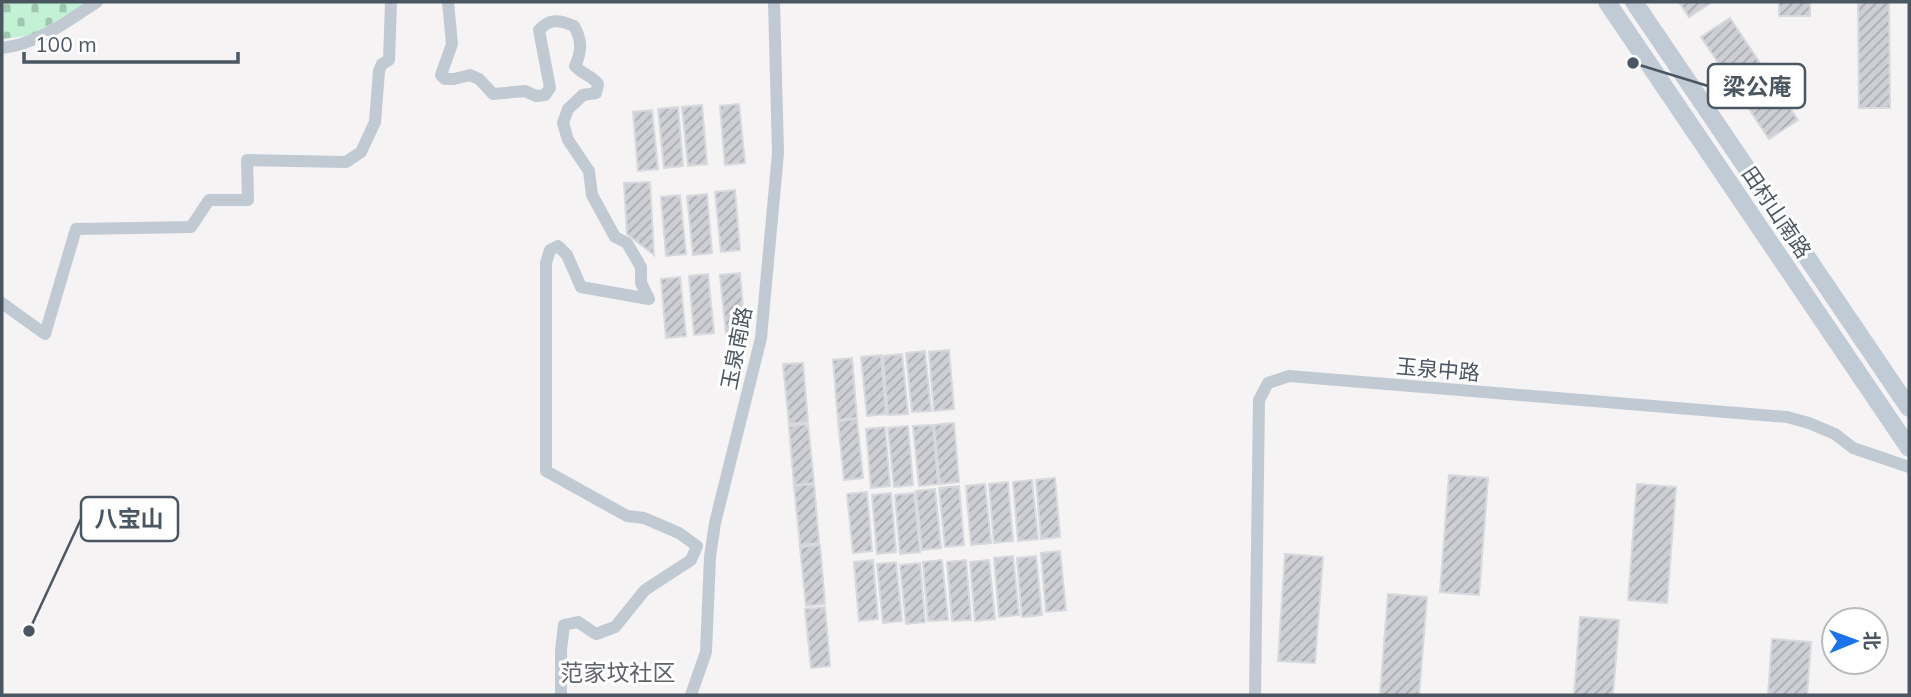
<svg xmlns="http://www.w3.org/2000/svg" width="1911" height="697" font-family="Mulish,'Noto Sans SC',sans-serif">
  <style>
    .cemetery { fill: url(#cemetery-stones) }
    .building { fill: url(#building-hatch); stroke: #d7d9de; stroke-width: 2 }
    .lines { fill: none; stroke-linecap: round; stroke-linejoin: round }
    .street { stroke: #c1cad2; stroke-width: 12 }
    .secondary { stroke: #c1cbd6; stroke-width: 18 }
    .labels { text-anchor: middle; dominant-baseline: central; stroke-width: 6; stroke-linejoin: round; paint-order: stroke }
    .street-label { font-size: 21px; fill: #4a5661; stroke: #fff }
    .neighbourhood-label { font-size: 23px; fill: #5f6368; stroke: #fff }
    .leader { fill: none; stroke: #4a5661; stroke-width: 2.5 }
    .callout-dot { fill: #4a5661; stroke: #fff; stroke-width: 2.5 }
    .callout { fill: #fff; stroke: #4a5661; stroke-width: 2.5 }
    .callout-label { font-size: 23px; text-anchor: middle; font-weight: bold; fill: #4a5661 }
  </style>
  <defs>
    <pattern id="cemetery-stones" width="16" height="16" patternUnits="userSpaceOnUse" patternTransform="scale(1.75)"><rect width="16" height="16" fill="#c3f1d5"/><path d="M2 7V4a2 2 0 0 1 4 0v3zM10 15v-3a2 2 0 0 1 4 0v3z" fill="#a0c6b0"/></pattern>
    <pattern id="building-hatch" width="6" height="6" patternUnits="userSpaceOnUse" patternTransform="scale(1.75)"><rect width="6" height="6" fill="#cdcfd5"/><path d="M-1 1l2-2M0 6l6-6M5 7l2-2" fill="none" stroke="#a8abb0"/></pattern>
  </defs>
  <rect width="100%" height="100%" fill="#f5f3f3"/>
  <path class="cemetery" d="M2,2h85l-54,33 -31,4z"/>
  <path class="building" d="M1679,2h33l-23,15z
    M1779,2h31v14h-31z
    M1858,2h31l1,106h-31z
    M1730,18l68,102 -29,19 -68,-102z
    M739,104l6,59 -20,2 -5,-59z
    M702,105l5,59 -19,2 -6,-59z
    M678,107l5,59 -19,2 -6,-59z
    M652,110l6,59 -20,2 -5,-59z
    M650,182l4,73 -27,-21 -3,-51z
    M735,190l5,60 -19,2 -6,-60z
    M707,194l5,59 -19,2 -6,-59z
    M680,195l6,59 -20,2 -5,-59z
    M740,273l5,59 -19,2 -6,-59z
    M708,274l6,59 -20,2 -5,-59z
    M680,277l6,59 -20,2 -5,-59z
    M949,350l5,59 -20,2 -5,-59z
    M925,351l6,60 -19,1 -6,-59z
    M902,354l6,60 -20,1 -5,-59z
    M881,355l5,59 -19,2 -6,-59z
    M852,358l5,60 -19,2 -5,-60z
    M803,363l5,59 -19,2 -6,-60z
    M857,419l6,59 -19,2 -6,-59z
    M954,423l5,59 -19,2 -6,-59z
    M808,424l6,59 -20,2 -5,-59z
    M933,425l5,59 -19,2 -6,-60z
    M908,426l5,59 -19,2 -6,-59z
    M885,427l5,59 -19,2 -5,-59z
    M1449,475l39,3 -9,117 -39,-3z
    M1055,478l5,59 -19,2 -5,-59z
    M1032,480l6,59 -20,2 -5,-59z
    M1008,482l5,59 -19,2 -5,-59z
    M814,484l5,59 -19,2 -6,-59z
    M985,484l6,59 -20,2 -5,-59z
    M1637,484l39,3 -9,116 -39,-3z
    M959,486l5,59 -19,2 -6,-59z
    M935,489l6,59 -19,2 -6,-59z
    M867,492l5,59 -19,2 -6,-59z
    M891,493l5,59 -19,2 -5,-59z
    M914,493l6,59 -20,2 -5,-59z
    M820,545l5,59 -19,2 -6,-59z
    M1060,551l6,59 -20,2 -5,-59z
    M1285,554l38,3 -8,106 -37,-2z
    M1013,556l6,59 -20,2 -5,-59z
    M1036,556l6,59 -20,2 -5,-59z
    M873,560l5,59 -19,2 -5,-59z
    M942,560l6,60 -20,1 -5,-59z
    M966,560l5,60 -19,1 -5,-59z
    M989,560l6,59 -20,2 -5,-59z
    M896,562l6,59 -19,2 -6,-59z
    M920,563l5,59 -19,2 -6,-59z
    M1388,594l39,3 -8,98h-39z
    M825,607l5,59 -19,2 -6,-59z
    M1580,617l39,3 -6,75h-39z
    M1772,639l39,3 -4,53h-39z"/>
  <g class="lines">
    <path class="street" d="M448,2l4,42 -11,31 4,4h9l16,-4 9,4 14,15 32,-3 11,5 9,-1 5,-7 -11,-58c11,-12 21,-10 35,-4 8,14 8,25 1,40 7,8 17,10 23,18l-2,9 -13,2 -15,14 -5,14 5,17 21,31 3,24 23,42 12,6 14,24v16l8,16 -68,-12 -14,-32 -9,-9 -8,4 -4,13v208l81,45 17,2 35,15 18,13 -6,14 -46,30 -30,37 -19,7 -18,-12 -14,3 -3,25v45
      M2,48c37,-4 65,-27 95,-46
      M2,303l43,31 31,-105 115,-2 18,-27h39l-1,-40 99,2 15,-10 14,-30 4,-51 3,-7 7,-4 2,-58
      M691,695l15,-43 4,-95 5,-34 46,-185 17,-185 -4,-151
      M1255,695l4,-295 9,-17 21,-7 498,41 22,6 26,11 18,14 56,19"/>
    <path class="secondary" d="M1607,2l302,446
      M1634,2l275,406"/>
  </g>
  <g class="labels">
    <g class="street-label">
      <text transform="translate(1777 212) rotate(56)">田村山南路</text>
      <text transform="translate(736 348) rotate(-79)">玉泉南路</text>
      <text transform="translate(1438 369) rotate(5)">玉泉中路</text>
    </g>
    <g class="neighbourhood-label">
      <text x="618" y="672">范家坟社区</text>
    </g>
  </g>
  <path class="leader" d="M1633 63L1708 86M29 631L81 519"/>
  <g class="callout-dot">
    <circle cx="1633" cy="63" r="7"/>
    <circle cx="29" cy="631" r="7"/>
  </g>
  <g class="callout">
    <rect x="1708" y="64" width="97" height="44" rx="7"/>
    <rect x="81" y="497" width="97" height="44" rx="7"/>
  </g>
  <g class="callout-label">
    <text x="1757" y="95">梁公庵</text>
    <text x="129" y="527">八宝山</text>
  </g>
  <rect width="1911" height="697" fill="none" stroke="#4a5661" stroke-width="7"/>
  <g transform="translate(1855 641) rotate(89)"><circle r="33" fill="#ffffff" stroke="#b7bbc0" stroke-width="2"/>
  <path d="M0-5L12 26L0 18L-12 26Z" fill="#1a73e8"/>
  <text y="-10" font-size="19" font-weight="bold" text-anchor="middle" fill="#4a5661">北</text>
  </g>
  <path d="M24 52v10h214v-10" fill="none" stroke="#4a5661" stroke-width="3.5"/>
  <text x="35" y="52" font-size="21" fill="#4a5661" stroke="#ffffff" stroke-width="5" paint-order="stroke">100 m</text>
</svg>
